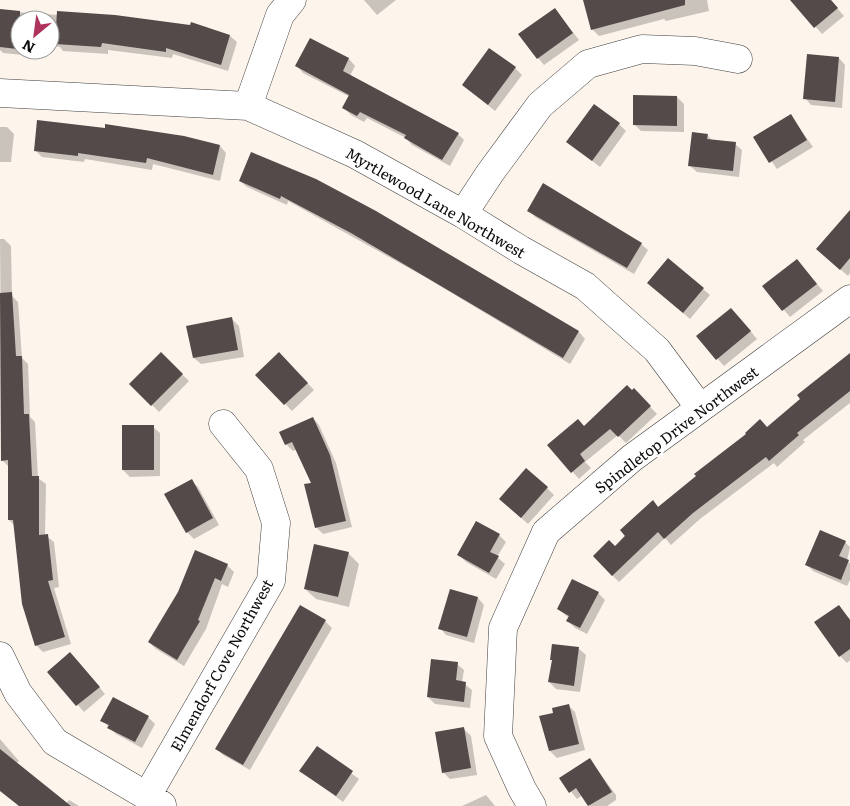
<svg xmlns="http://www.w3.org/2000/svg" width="850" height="806" font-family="Literata,serif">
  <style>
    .shadow { fill: #0003 }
    .building { fill: #534a49 }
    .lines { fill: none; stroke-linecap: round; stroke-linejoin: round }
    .minor-casing { stroke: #3e3e3e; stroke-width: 29 }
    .minor { stroke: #fff; stroke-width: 28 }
    .labels { text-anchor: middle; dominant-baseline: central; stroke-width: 5; stroke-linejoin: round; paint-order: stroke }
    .street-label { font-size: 15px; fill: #0b0b0b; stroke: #fff }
  </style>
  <rect width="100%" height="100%" fill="#fdf4eb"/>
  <path class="shadow" d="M364,0h32l-19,15z
    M584,0h123l2,11 -43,10 -2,-2 -65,17 -7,-7z
    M792,0h38l14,16 -22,18z
    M555,9l24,31 -35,25 -6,-7z
    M0,11l58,4 172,21 7,6 -9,29 -55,-17 -1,4 -64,-8v4l-45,-3 -3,-4 -10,-1v-26h-30v30h4l-1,5 -20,-2 -3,-3z
    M311,39l38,20 6,7 -5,10 108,58 6,6 -14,26 -38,-21 -6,-7 -39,-20 -3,4 -13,-7 -7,-7 6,-11 -47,-24 -6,-7z
    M839,58l6,7 -3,43 -31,-3 -6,-7z
    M515,68l7,7 -27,36 -32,-26z
    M677,97l7,7v28l-43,-1 -7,-7z
    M791,116l22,31 -36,22 -22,-32z
    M619,124l7,7 -26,36 -32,-25z
    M0,127h7l7,7 -3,28h-11z
    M707,135l6,6 22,3 7,6 -3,27 -42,-5 -7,-6z
    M183,137l37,9 6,7 -6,28 -67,-17 -1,6 -67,-11 -1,3 -42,-5 -7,-7z
    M240,181l136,31 203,120 6,7 -15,25 -145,-87 -137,-76 -1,4 -40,-18z
    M529,210l112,34 7,6 -14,24 -99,-57z
    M850,221v52l-2,3 -24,-21z
    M0,239h4l7,7 1,50 6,6 4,56 6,6 2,53 5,5 3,56 8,6 -1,51 9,7 5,45 -5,1 17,56 -28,8 -7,-7 -21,-119 -6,-6v-53l-7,-7z
    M797,260l26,31 -33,26 -26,-31z
    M703,289l7,6 -20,24 -34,-29z
    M738,316l19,23 -33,27 -26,-29z
    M232,319l7,7 5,31 -43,7 -7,-6z
    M161,354l28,27 -30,31 -28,-28z
    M279,354l35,36 -22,21 -35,-36z
    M850,354v49l-47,37 2,2 -28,25 -3,-4 -74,56 -29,26 -6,-7 -46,44 -25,-25 21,-10 38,-46 6,7 109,-80z
    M634,390l23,24 -31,29 -8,-8 -33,27 6,6 -12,11 -30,-34 35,-18z
    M313,418l6,7 17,38 16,64 -29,7 -7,-7 -3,-44 -16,-34 -4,2 -7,-7z
    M153,427l7,6v43l-30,1 -7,-7z
    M191,481l7,6 21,38 -25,14 -7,-7z
    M547,488l7,7 -26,29 -20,-18z
    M499,535l7,7 -9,15 8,7 -9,15 -30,-17 -7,-7z
    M845,542l5,5 -3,14 3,2v17l-3,6 -34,-15 -6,-6z
    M348,553l11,11 -10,43 -33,-8 -11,-10z
    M227,565l7,7 -6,15 -6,-3 -16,45 -22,37 -28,-17 -7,-7z
    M598,593l7,7 -18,34 -12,-6 -7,-7 1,-3 -11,-9z
    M478,598l6,7 -10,38 -28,-8 -6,-7z
    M301,606l24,15 7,7 -82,142 -27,-15 -6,-6z
    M839,607l11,12v41l-3,3 -7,-7z
    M579,649l7,6 -6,37 -24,-3 -7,-7 4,-20 -2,-3z
    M77,660l28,34 -21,18 -35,-40z
    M457,664l7,6 -2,12 10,8 -2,18 -35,-4 -7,-7z
    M568,705l7,7 10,38 -28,8 -7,-7 4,-36z
    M148,717l7,7 -13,24 -26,-14 -14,-14z
    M464,729l7,7 6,39 -27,4 -7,-7z
    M0,739l19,22 -3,3 50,40 3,-4 10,6h-60l-19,-22z
    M317,748l42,31 -16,23 -42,-31z
    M590,760l26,35v5l-9,6h-17l-7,-11 -6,4 -16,-20z
    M486,795l9,11h-33z"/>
  <path class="building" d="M583,0h102v5l-94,25z
    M790,0h41l7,8 -24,20z
    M555,8l18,25 -36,26 -19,-25z
    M0,9l20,2v27h-2l-1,11 -17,-2z
    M57,11l58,4 75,10 1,-3 39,13 -9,30 -55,-17v4l-64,-9 -1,4 -46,-3z
    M310,38l39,20 -6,13 116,62 -17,27 -38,-22 2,-3 -46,-23 -3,4 -15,-8 7,-13 -54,-29z
    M489,48l27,19 -28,38 -26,-20z
    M807,54l32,3 -4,45 -32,-3z
    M633,95l44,1v30l-44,-1z
    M594,104l26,19 -28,38 -26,-19z
    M791,114l16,26 -38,23 -16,-26z
    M37,120l68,8v-4l79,12 36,9 -7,30 -66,-17 -1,5 -68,-10v3l-44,-5z
    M692,132l16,2 -1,5 29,3 -3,29 -45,-5z
    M251,152l65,27 60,32 203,120 -16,27 -212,-125 -70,-37 -1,3 -41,-18z
    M543,183l99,60 -15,25 -100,-57z
    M850,210v48l-10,12 -24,-21z
    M668,258l36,30 -21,25 -36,-30z
    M797,259l20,25 -35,27 -20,-25z
    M12,292l4,64h6l2,58h5l3,62h7v59l9,-1 5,46 -5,1 17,56 -30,9 -13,-42 -9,-84h-5v-60l-7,1 -1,-168z
    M731,308l20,23 -35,29 -20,-24z
    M232,317l6,33 -45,8 -7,-32z
    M161,352l22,22 -32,32 -22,-22z
    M279,352l29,31 -24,22 -29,-30z
    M850,353v38l-53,42 2,2 -30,26 -3,-4 -73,56 -29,26 -6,-7 -46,44 -19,-20 16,-16 6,6 10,-10 -5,-6 33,-30 5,7 38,-31 -2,-2 52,-40 -1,-1 15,-14 7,8 33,-28 -3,-4z
    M627,385l5,5 2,-2 17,18 -33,31 -8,-8 -30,25 5,7 -14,12 -24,-28 31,-26 6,7z
    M313,417l17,38 16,66 -31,7 -11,-44 7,-1 -19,-41 -7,3 -6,-13z
    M122,425h32v45h-32z
    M526,468l22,19 -27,31 -22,-19z
    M192,479l21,39 -27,15 -22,-39z
    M476,521l24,13 -10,18 9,4 -10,17 -32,-18z
    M820,530l26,11 -7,15 10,4 -8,20 -36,-15z
    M314,544l35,8 -11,45 -34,-8z
    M195,550l33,14 -7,17 -6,-3 -17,42 2,1 -23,39 -29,-18 30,-50z
    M572,579l27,13 -19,36 -14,-7 3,-5 -12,-7z
    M450,589l28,8 -11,40 -29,-8z
    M300,605l26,15 -83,145 -28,-16z
    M839,605l11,15v29l-11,8 -25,-35z
    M552,644l27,3 -5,39 -26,-4 4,-22h-2z
    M70,652l30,35 -24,19 -29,-34z
    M431,659l27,3 -2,18 10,2 -2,20 -37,-5z
    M113,697l36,19 -14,26 -28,-14 2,-3 -9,-4z
    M569,704l10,40 -30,7 -10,-35 14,-3 -1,-5z
    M464,727l7,41 -29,5 -7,-41z
    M317,746l36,25 -17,25 -37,-25z
    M0,749l71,57h-52l-19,-15z
    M590,758l22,34 -24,14 -12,-18 -7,5 -10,-15z"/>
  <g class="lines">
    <g class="minor-casing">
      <path id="minor" d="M0,93l248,13 107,48 108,60 58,36 64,36 72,64 43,58
        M248,106l32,-91 12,-15
        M463,214l27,-41 50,-68 48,-41 54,-15 53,2 43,8
        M0,656l18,37 37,49 107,63
        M147,796l124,-215 5,-58 -17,-54 -36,-45
        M532,806l-10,-17 -24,-53 5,-108 43,-96 86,-74 218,-159"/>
    </g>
    <use href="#minor" class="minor"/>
  </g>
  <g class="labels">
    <g class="street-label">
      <text transform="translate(436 202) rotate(30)">Myrtlewood Lane Northwest</text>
      <text transform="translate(676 429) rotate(-37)">Spindletop Drive Northwest</text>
      <text transform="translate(221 665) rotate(-61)">Elmendorf Cove Northwest</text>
    </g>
  </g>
  <g transform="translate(35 35) rotate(209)"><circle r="24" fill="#ffffff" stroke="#9d9d9d"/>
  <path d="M0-4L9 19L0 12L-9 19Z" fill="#ad325c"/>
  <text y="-8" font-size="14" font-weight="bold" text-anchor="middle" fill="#0b0b0b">N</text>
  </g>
</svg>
